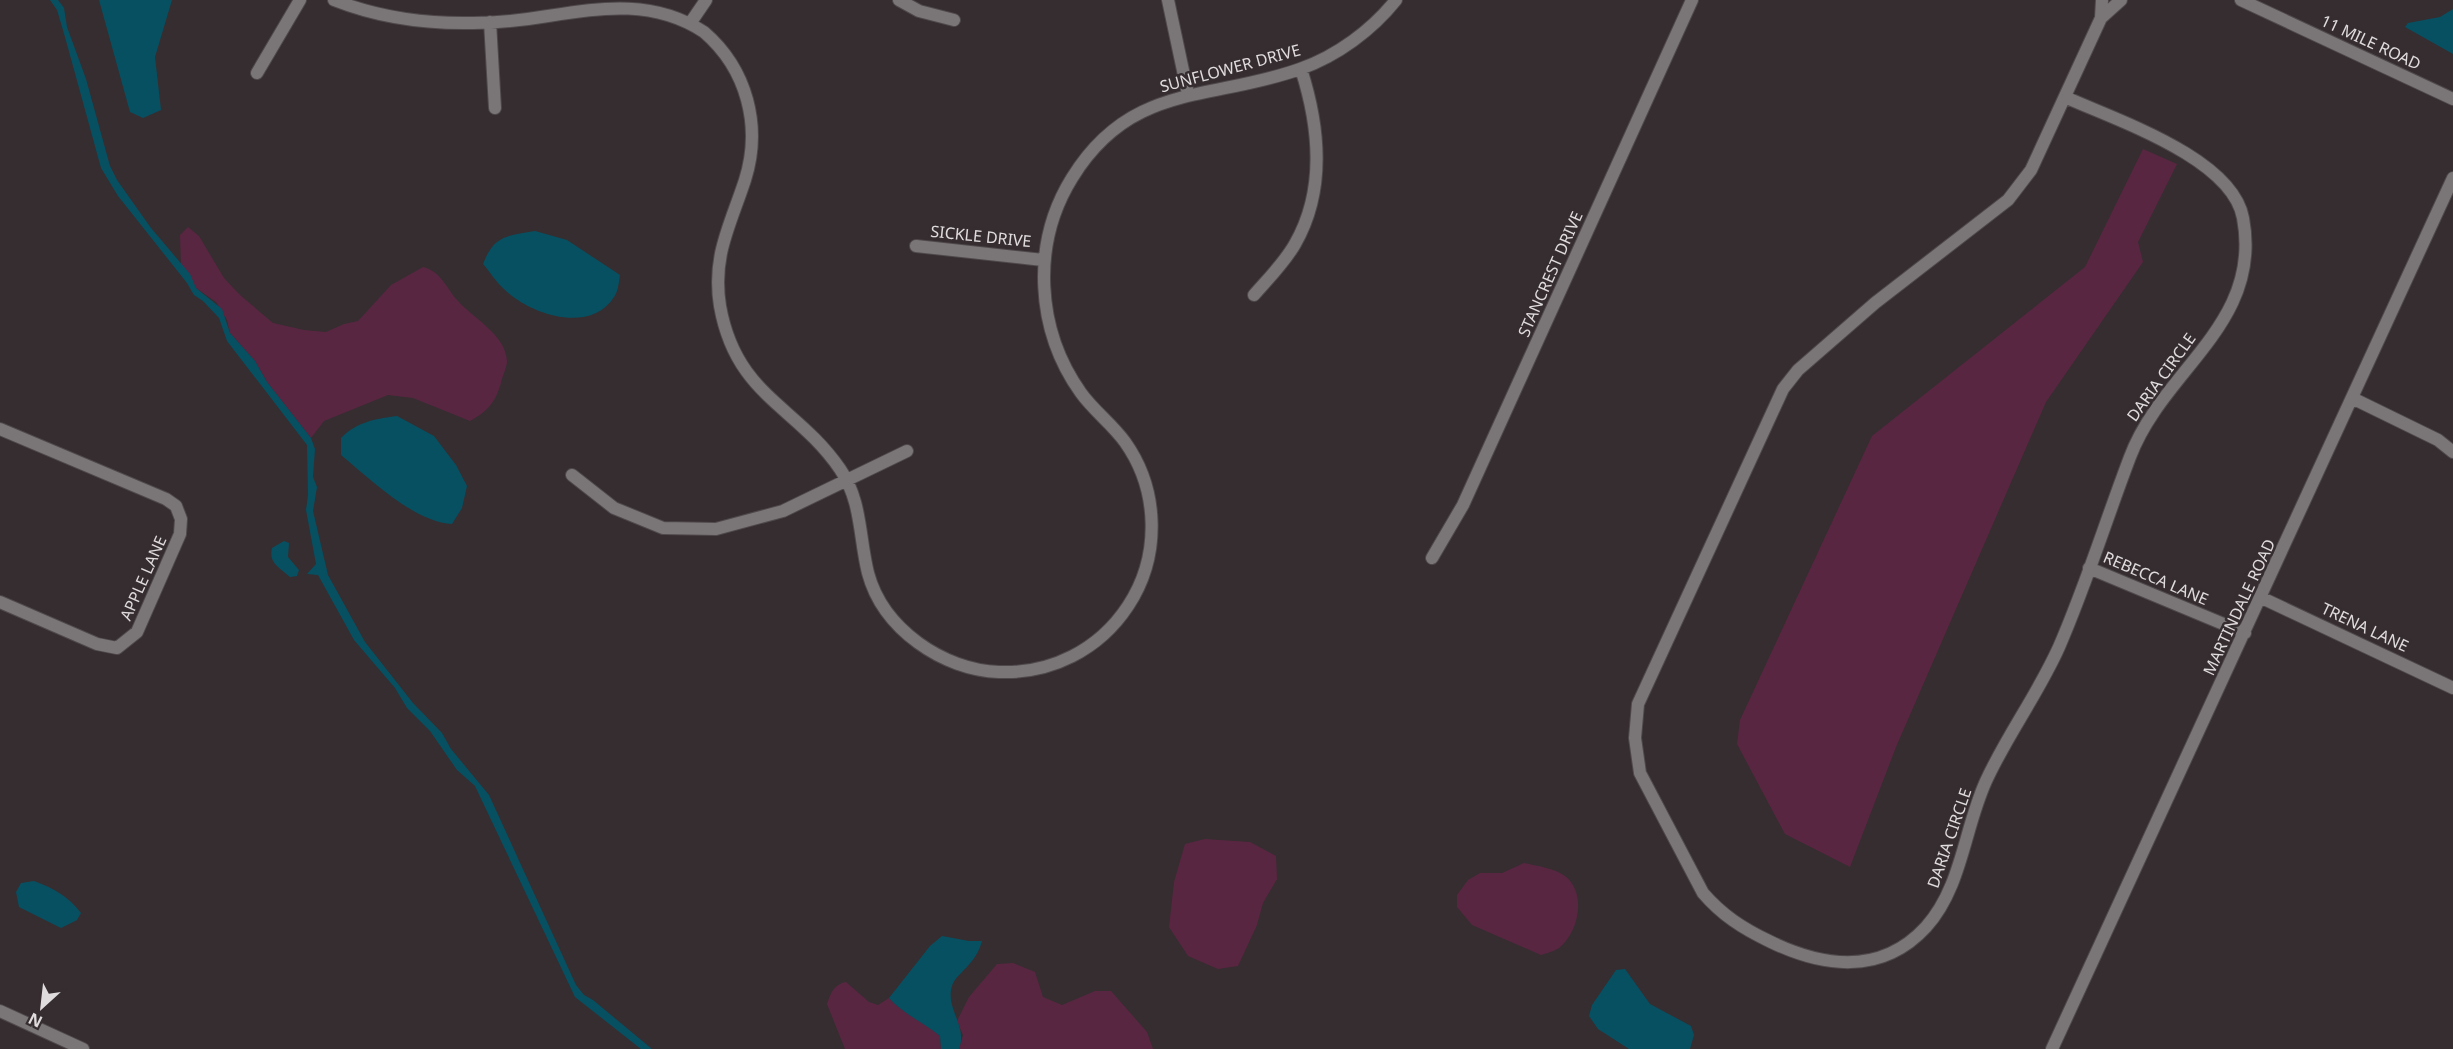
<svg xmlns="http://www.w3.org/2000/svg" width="2453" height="1049" font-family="'Noto Sans',sans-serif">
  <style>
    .green { fill: #592641 }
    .water { fill: #075062 }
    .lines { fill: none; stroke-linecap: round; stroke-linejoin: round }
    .minor-casing { stroke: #50494c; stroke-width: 14 }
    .minor { stroke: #7a7677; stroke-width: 12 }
    .labels { text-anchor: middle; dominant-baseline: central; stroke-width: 5; stroke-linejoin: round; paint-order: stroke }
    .street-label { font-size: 16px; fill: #e0dbdd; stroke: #352d30 }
  </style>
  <rect width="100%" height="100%" fill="#352d30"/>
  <path class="green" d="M2143,149l34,15 -39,78 5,20 -97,140 -150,345 -46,120 -65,-33 -48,-90 3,-24 132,-284 213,-169z
    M188,227l11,9 25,42 16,17 33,28 31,7 22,2 18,-8 14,-3 33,-36 32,-18c19,5 23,21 35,34 15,17 48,34 49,60 0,6 -5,16 -6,22 -6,20 -13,28 -31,38l-57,-23 -25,-3 -64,26 -13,17 -44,-56 -12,-21 -25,-28 -3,-13 -11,-18 -20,-14 -9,-17 -6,-5 -1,-31z
    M1205,839l45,3 26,14 1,23 -14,24 -6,22 -19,41 -20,3 -30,-13 -19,-29 5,-45 11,-38z
    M1524,863c13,3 30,5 41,13 22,17 14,56 -6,72 -4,3 -12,5 -18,7l-69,-30 -15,-18v-12l11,-15 12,-7h22z
    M1013,963l22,9 8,25 19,8 33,-14h16l36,41 6,17h-194l4,-14 -6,-14 12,-24 28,-33z
    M846,982l23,20 9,3 11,-7c14,16 35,24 51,38l1,13h-96l-18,-45c4,-11 6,-19 19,-22z"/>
  <path class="water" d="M50,0h8l6,8 3,19 19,52 24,87 7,14 34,48 39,46 6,14 26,21 8,24 25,28 12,21 44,56 4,11 -2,28 4,10 -4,24 15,64 37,67 48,61 29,30 9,16 38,46 87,190 8,10 9,5 59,49h-11l-66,-52 -100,-211 -18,-16 -27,-39 -23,-23 -12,-20 -41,-48 -36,-65 -11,-1 9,-10 -10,-54 2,-15 -1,-50 -80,-104 -8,-23 -16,-17 -9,-6 -7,-12 -69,-87 -17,-28 -36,-131 -8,-27z
    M99,0h73l-17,57 6,53 -18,8 -13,-6z
    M2453,9v45l-48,-27 3,-4 32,-6z
    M535,231l32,9 53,35c-1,7 -2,17 -6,22 -24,38 -85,17 -110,-8 -8,-7 -14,-17 -21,-25 11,-29 24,-28 52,-33z
    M397,416l37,20 22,29 11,21 -5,22 -10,16c-38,-2 -82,-45 -111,-69v-17c16,-16 33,-19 56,-22z
    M284,541l5,2 -1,14 11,13 -2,6 -7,1c-10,-9 -22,-14 -18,-29z
    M34,881c19,7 34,15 47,32l-4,7 -16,8 -42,-21 -3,-15 5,-9z
    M942,936l27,5h13c-6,24 -26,32 -30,45 -7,23 16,40 7,63h-18l-1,-13c-17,-14 -37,-22 -51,-38l41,-52z
    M1625,969l25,35 41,22 3,9 -4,14h-61l-31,-20 -9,-13 3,-11 24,-35z"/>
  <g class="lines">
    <g class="minor-casing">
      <path id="minor" d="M334,0c43,17 92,24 139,23 24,0 51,-3 75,-7 56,-9 107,-16 156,16 43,37 58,94 41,148 -15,46 -33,76 -25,126 16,90 76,99 120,163 22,32 19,68 28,104 15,56 75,97 131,99 52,2 100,-22 129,-66 33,-50 31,-116 -3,-164 -13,-18 -31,-31 -44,-49 -45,-63 -50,-149 -9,-215 59,-96 139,-77 228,-109 37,-13 72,-39 96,-69
        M899,0l20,11 35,9
        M1168,0l20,94
        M2241,0l212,99
        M2101,18l20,-18
        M490,22l5,86
        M691,22l15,-22
        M257,73l43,-73
        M2065,97c51,23 167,61 178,121 20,106 -80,151 -113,239 -24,63 -44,128 -71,190 -21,47 -52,88 -73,134 -22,48 -24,106 -60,146 -45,49 -104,40 -157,14 -27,-13 -47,-26 -66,-48l-63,-120 -5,-35 3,-34 145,-315 15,-19 77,-67 133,-103 23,-30 70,-152 1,-18
        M916,246l127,14
        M1254,295c14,-16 31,-33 41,-51 31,-54 24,-119 6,-175
        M2352,398l86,42 15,12
        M0,429l166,70 10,7 5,13 -1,15 -43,98 -20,16 -20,-4 -97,-42
        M572,475l42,33 49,20 53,1 67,-18 124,-60
        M1432,558l31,-53 229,-505
        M2089,568l156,65
        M2262,598l191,90
        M0,1011l83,38
        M2052,1049l401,-871"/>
    </g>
    <use href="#minor" class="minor"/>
  </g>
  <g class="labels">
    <g class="street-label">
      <text transform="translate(2371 42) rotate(25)">11 MILE ROAD</text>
      <text transform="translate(1230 68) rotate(-15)">SUNFLOWER DRIVE</text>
      <text transform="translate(981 236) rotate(6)">SICKLE DRIVE</text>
      <text transform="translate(1550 274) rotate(-66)">STANCREST DRIVE</text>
      <text transform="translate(2161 377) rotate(-54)">DARIA CIRCLE</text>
      <text transform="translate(143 578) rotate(-66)">APPLE LANE</text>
      <text transform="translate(2156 578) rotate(23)">REBECCA LANE</text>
      <text transform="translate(2239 607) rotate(-65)">MARTINDALE ROAD</text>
      <text transform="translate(2365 627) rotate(25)">TRENA LANE</text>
      <text transform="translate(1949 838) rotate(-71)">DARIA CIRCLE</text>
    </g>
  </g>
  <g transform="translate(42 1007) rotate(207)" stroke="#352d30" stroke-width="4.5" paint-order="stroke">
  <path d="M0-4.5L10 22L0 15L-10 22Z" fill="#e0dbdd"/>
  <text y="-9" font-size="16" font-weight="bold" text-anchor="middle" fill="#e0dbdd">N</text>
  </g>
</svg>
